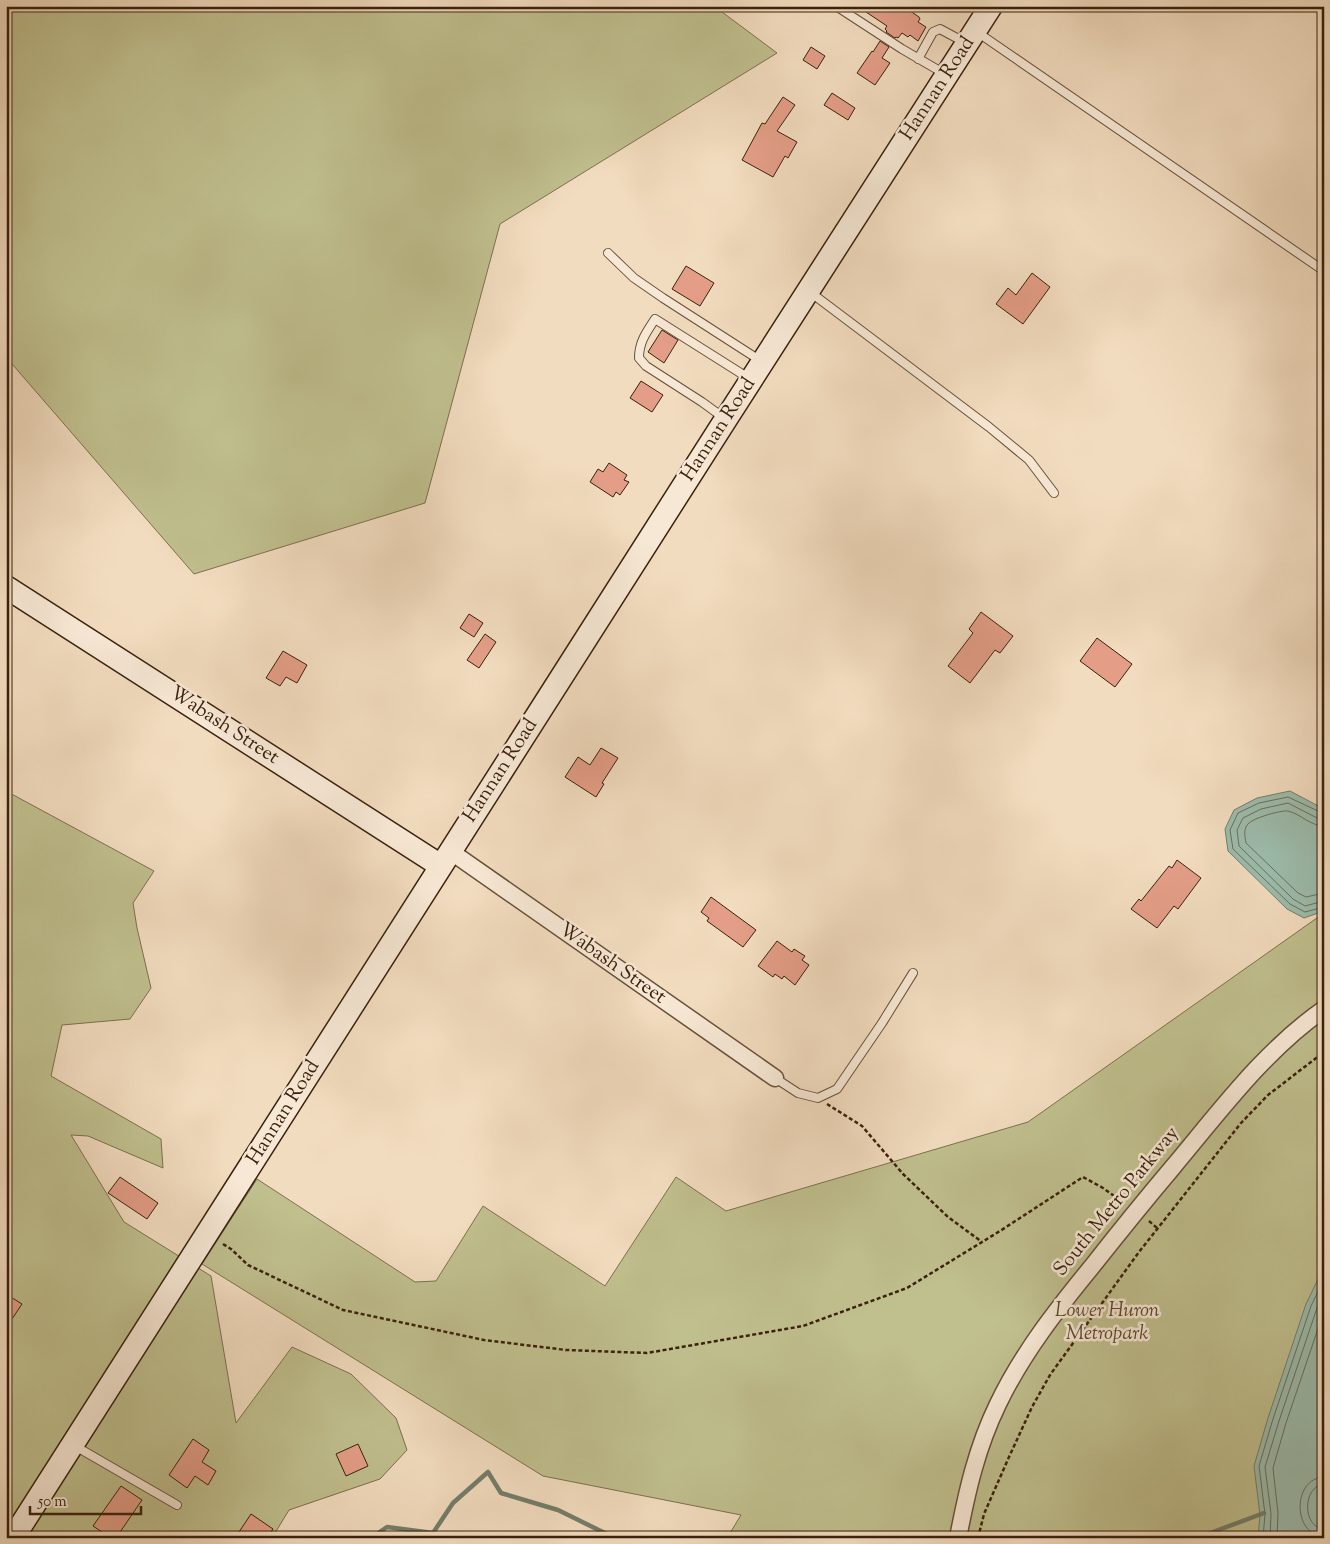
<svg xmlns="http://www.w3.org/2000/svg" width="1330" height="1544" font-family="'Sorts Mill Goudy',serif">
  <style>
    .green { fill: #c0bf8e; stroke: #7d704e }
    .water { fill: #9cbcac; stroke: #757e6c }
    .lines { fill: none; stroke-linecap: round; stroke-linejoin: round }
    .shore { stroke: #6b6e5c; stroke-width: 1 }
    .stream { stroke: #757e6c; stroke-width: 4.5 }
    .building { fill: #e49e88; stroke: #3a210d }
    .lane-casing { stroke: #68503a; stroke-width: 10 }
    .street-casing { stroke: #68503a; stroke-width: 19 }
    .secondary-casing { stroke: #3a210d; stroke-width: 25 }
    .path { stroke: #3a210d; stroke-width: 2.5; stroke-dasharray: 4 2.5; stroke-linecap: butt }
    .lane { stroke: #f7e8d5; stroke-width: 8 }
    .street { stroke: #f7e8d5; stroke-width: 16 }
    .secondary { stroke: #f7e8d5; stroke-width: 22 }
    .labels { text-anchor: middle; dominant-baseline: central; stroke-width: 5; stroke-linejoin: round; paint-order: stroke }
    .street-label { font-size: 20px; fill: #3a210d; stroke: #f7e8d5 }
    .park-label { font-size: 20px; font-style: italic; fill: #5c482d; stroke: #f7e8d5 }
  </style>
  <rect width="100%" height="100%" fill="#f2dcbf"/>
  <filter id="stains"><feTurbulence type="fractalNoise" baseFrequency=".004" numOctaves="4"/><feColorMatrix values="0 0 0 0 .2 0 0 0 0 .09 0 0 0 0 .02 0 0 0 .5 -.17"/></filter>
  <radialGradient id="worn" r=".72"><stop offset=".6" stop-color="#630" stop-opacity="0"/><stop offset="1" stop-color="#630" stop-opacity=".3"/></radialGradient>
  <path class="green" d="M6,6h708l63,47 -277,171 -75,279 -231,71 -188,-217z
    M6,791l148,80 -21,32 4,25 14,60 -21,31 -68,6 -11,51 110,63 2,29 -75,-32 -17,-1 53,87 87,54 25,147 56,-76 59,27 45,44 11,32 -27,29 -91,31 -17,28h-266z
    M1324,913v625h-597l14,-23 -198,-39 -341,-212 55,-85 158,103 21,-1 47,-75 122,80 71,-109 50,34 302,-89z"/>
  <path class="water" d="M1290,791l34,18v102l-20,7 -17,-9 -59,-58 -3,-22 9,-19 23,-12z
    M1324,1267v219l-6,22 6,17v13h-66l2,-23 -6,-49 14,-48 38,-114z"/>
  <g class="lines">
    <path class="shore" d="M1324,813l-4,-1 -32,-15 -29,6 -21,10 -8,17 3,19 57,55 15,8 19,-5
      M1324,819l-7,-1 -29,-15 -27,6 -18,9 -6,12 2,16 54,53 12,7 19,-5
      M1324,826c-14,0 -23,-12 -36,-15 -7,-1 -35,7 -40,13 -5,5 -3,13 -2,19l52,50 8,4 18,-4
      M1324,1477c-32,1 -32,58 0,60
      M1324,1484c-22,2 -22,44 0,45
      M1263,1538l2,-24 -6,-48 14,-47 38,-113 13,-27
      M1270,1538l1,-24 -6,-47 14,-46 38,-113 7,-15
      M1277,1538l1,-25 -5,-45 13,-45 38,-112"/>
    <path class="stream" d="M371,1538l16,-11 46,6 20,-30 35,-31 13,21 57,17 57,28
      M1197,1538l67,-25"/>
  </g>
  <path class="building" d="M857,6h46l16,11 1,2 -2,3 8,5 -8,14 -8,-6 -2,2 -6,-4 -4,5 -2,-1 -1,1 -9,-6 1,-1 -2,-2 2,-3z
    M880,41l9,6 -7,11 8,5 -15,22 -18,-12 15,-22 1,1z
    M811,47l14,9 -8,13 -14,-9z
    M832,93l23,15 -7,12 -24,-15z
    M783,97l12,8 -18,26 20,11 -9,16 -3,-2 -12,21 -31,-17 20,-37 3,1z
    M686,266l28,17 -14,23 -28,-17z
    M1032,273l18,14 -27,37 -27,-20 12,-16 8,7z
    M662,330l16,10 -14,23 -16,-11z
    M641,381l22,14 -11,17 -22,-14z
    M609,463l18,12 -3,5 5,2 -9,13 -4,-3 -3,5 -23,-15 8,-13 5,3z
    M981,612l32,24 -13,17 -5,-3 -25,33 -22,-17 25,-33 -4,-4z
    M469,614l14,9 -9,14 -14,-9z
    M485,634l11,8 -17,26 -12,-8z
    M1097,638l35,26 -17,23 -35,-26z
    M283,651l24,14 -10,18 -11,-6 -6,9 -14,-8z
    M601,748l17,10 -16,25 2,1 -8,13 -31,-20 13,-20 12,8z
    M1177,860l24,18 -23,31 -4,-3 -17,22 -26,-19 8,-10 2,2 28,-35 3,2z
    M711,897l45,33 -13,17 -36,-26 2,-3 -8,-6z
    M777,941l15,11 2,-3 11,7 -3,4 7,5 -14,20 -11,-9 -2,3 -7,-5 -2,3 -15,-11z
    M120,1177l38,26 -11,16 -39,-26z
    M6,1294l16,10 -16,24z
    M193,1439l16,11 -7,12 14,9 -8,14 -13,-9 -8,12 -18,-13z
    M358,1444l10,22 -22,10 -10,-22z
    M121,1486l21,14 -26,38h-5l-18,-12z
    M251,1514l22,15 -6,9h-20l-8,-6z"/>
  <g class="lines">
    <g class="lane-casing">
      <path id="lane" d="M836,6l66,43 43,25
        M977,32l347,239
        M918,59l15,-27 7,-3 26,14
        M608,253l26,25 29,20 98,63
        M810,292l179,135 40,33 25,33
        M724,418l-22,-16 -56,-36 -7,-8c0,-16 7,-25 16,-39l95,60
        M775,1078l23,15 20,5 19,-9 45,-66 31,-50
        M75,1446l102,59"/>
    </g>
    <g class="street-casing">
      <path id="street" d="M450,851l325,227
        M958,1538c9,-47 19,-91 40,-134 25,-52 60,-96 96,-140 26,-33 52,-65 79,-97 47,-56 91,-116 151,-158"/>
    </g>
    <g class="secondary-casing">
      <path id="secondary" d="M6,587l435,279
        M13,1538l713,-1119 265,-413"/>
    </g>
    <path class="path" d="M827,1104l35,22 41,48 45,43 34,25
      M1149,1221l8,7
      M223,1244l8,5 17,16 95,45 141,30 82,10 81,3 156,-27 104,-38 93,-57 83,-54 20,11 21,15
      M978,1538l6,-24 25,-57 23,-50 18,-32 89,-123 102,-129 27,-28 56,-43"/>
    <use href="#lane" class="lane"/>
    <use href="#street" class="street"/>
    <use href="#secondary" class="secondary"/>
  </g>
  <g class="labels">
    <g class="street-label">
      <text transform="translate(938 89) rotate(-57)">Hannan Road</text>
      <text transform="translate(719 430) rotate(-57)">Hannan Road</text>
      <text transform="translate(224 726) rotate(33)">Wabash Street</text>
      <text transform="translate(501 771) rotate(-57)">Hannan Road</text>
      <text transform="translate(612 964) rotate(35)">Wabash Street</text>
      <text transform="translate(284 1113) rotate(-58)">Hannan Road</text>
      <text transform="translate(1117 1202) rotate(-51)">South Metro Parkway</text>
    </g>
    <g class="park-label">
      <text x="1107" y="1311">Lower Huron<tspan x="1107" dy="23">Metropark</tspan></text>
    </g>
  </g>
  <rect width="1330" height="1544" fill="none" stroke="#f2dcbf" stroke-width="25"/>
  <rect x="8" y="8" width="1315" height="1529" fill="none" stroke="#3a210d" stroke-width="2.5"/>
  <rect x="12" y="12" width="1305" height="1519" fill="none" stroke="#3a210d"/>
  <path d="M30 1506v8h111v-8" fill="none" stroke="#3a210d" stroke-width="2.5"/>
  <text x="38" y="1506" font-size="15" fill="#3a210d" stroke="#f7e8d5" stroke-width="4" paint-order="stroke">50 m</text>
  <rect width="100%" height="100%" filter="url(#stains)"/>
  <rect width="100%" height="100%" fill="url(#worn)"/>
</svg>
